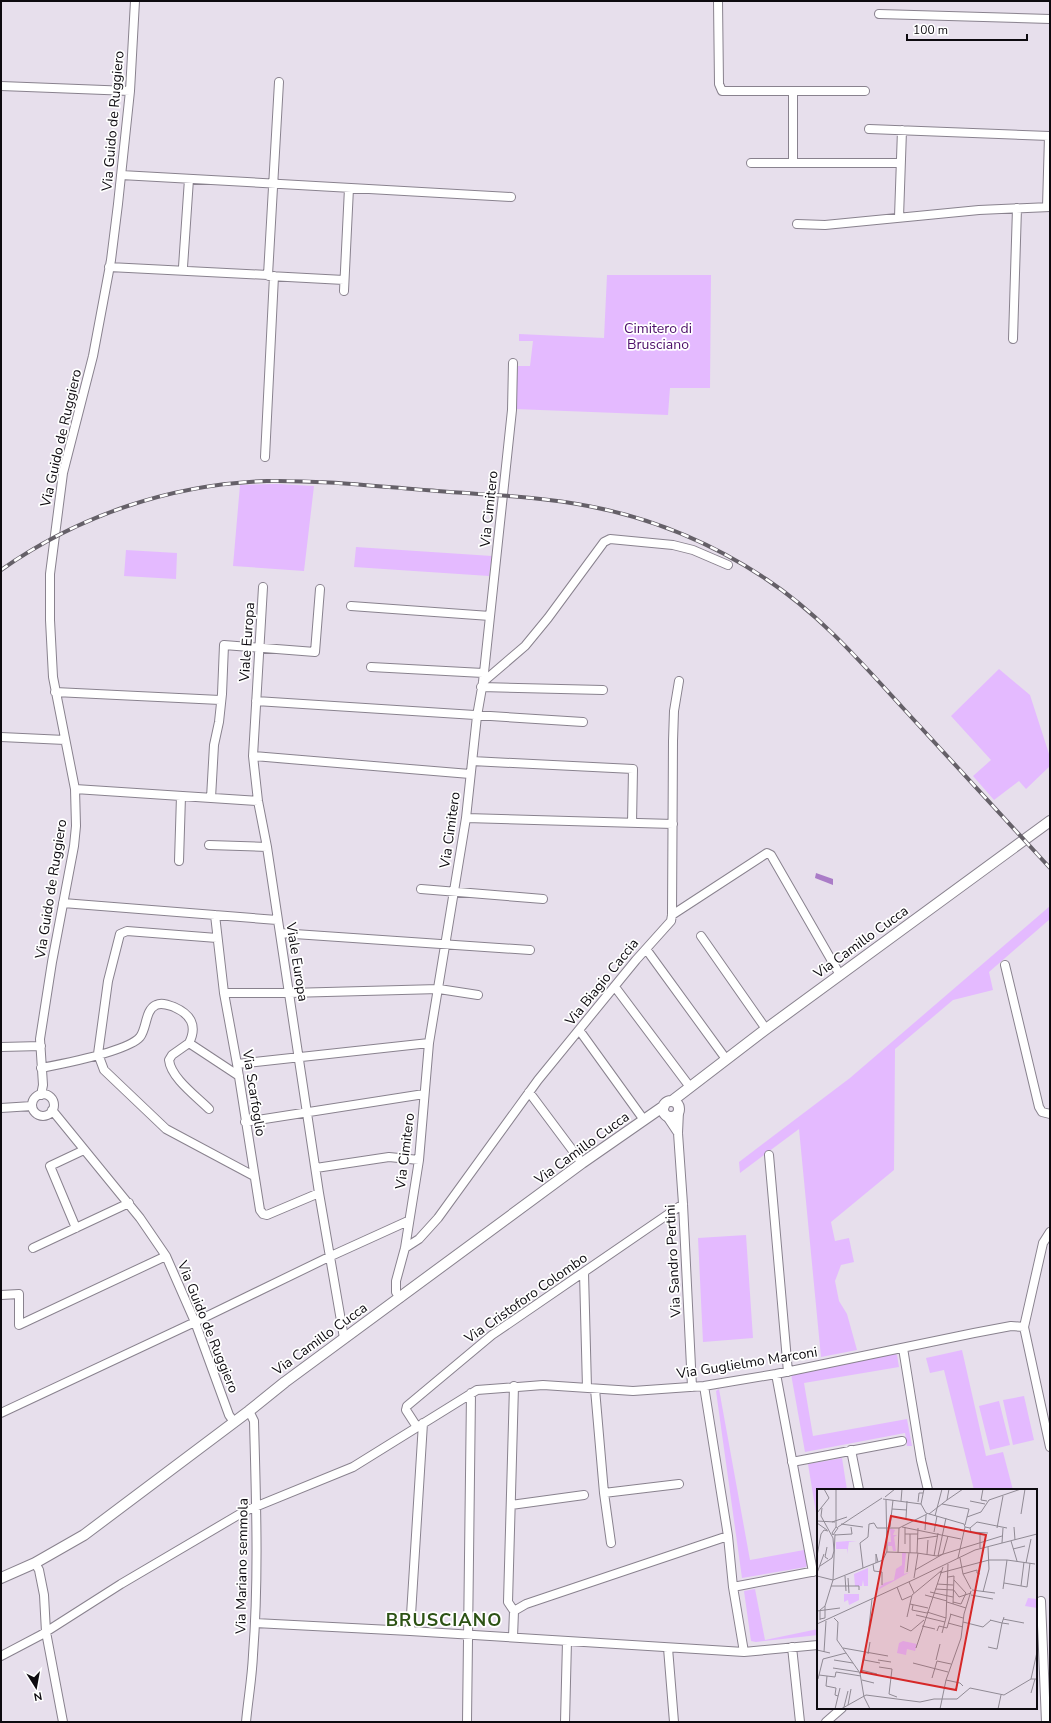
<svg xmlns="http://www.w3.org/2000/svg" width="1051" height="1723" font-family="'Nunito Sans',sans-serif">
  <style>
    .green { fill: #e4baff }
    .water { fill: #aa7cc7 }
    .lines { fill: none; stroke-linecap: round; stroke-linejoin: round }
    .minor-casing { stroke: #89828e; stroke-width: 10 }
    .tertiary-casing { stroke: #89828e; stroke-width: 12 }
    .minor { stroke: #fff; stroke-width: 8 }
    .tertiary { stroke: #fff; stroke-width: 10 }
    .rail-casing { stroke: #656068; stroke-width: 4 }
    .rail { stroke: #fff; stroke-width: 2.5; stroke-dasharray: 8; stroke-linecap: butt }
    .labels { text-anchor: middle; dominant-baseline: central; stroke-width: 3.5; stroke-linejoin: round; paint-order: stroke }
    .street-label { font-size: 14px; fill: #0d0a0f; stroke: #fff }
    .park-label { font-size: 14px; fill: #4c0d69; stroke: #fff }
    .district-label { font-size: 18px; font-weight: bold; letter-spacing: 1px; fill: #2c5214; stroke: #fff }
    .inset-road { fill: none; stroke: #908a94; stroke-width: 1 }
    .view { fill: #d62828; fill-opacity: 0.15; stroke: #d62828; stroke-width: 2 }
    .inset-edge { fill: none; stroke: #0d0a0f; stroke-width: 2 }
  </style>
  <rect width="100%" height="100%" fill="#e7dfec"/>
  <path class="green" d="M607,275h104l-1,113h-40l-2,27 -153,-6 3,-43h12l3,-25h-14v-7l85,4z
    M277,484l37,2 -10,85 -71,-5 7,-81z
    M356,547l136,9 -3,20 -135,-9z
    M126,550l51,3 -1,26 -52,-3z
    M999,669l31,26 20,62v9l-24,23 -7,-8 -25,19 -21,-24 18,-16 -40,-44z
    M1050,906v13l-61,53 4,18 -40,10 -58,49 -1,121 -63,52 4,19 14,-3 5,24 -13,3 -6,16 4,20 8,13 10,36 -36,7 -22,-228 -59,44 -1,-11 111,-84z
    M746,1235l7,103 -50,4 -5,-104z
    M962,1350l24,106 17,-4 10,38h-39l-30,-120 -14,3 -4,-15z
    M895,1354l2,1 2,12 -95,16 9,53 94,-17 5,27h-5l-2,-13 -100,19 -14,-78z
    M719,1389l31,171 54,-10 3,15 -1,2 -64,11 -26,-187z
    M1024,1396l10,44 -21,5 -10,-45z
    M999,1401l11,44 -20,5 -11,-44z
    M842,1458l5,32h-29v35l-10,-61z
    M755,1589l10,51 53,-11v6l-62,7 -5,-1 -7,-50z"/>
  <path class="water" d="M816,873l17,6v6l-18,-7z"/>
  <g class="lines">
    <g class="minor-casing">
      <path id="minor" d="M718,1l1,83 3,7h143
        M879,14l171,5
        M1,86l129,5
        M869,129l180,7 -2,71
        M751,163h149
        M793,163v-71
        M121,175l390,22
        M899,217l3,-87
        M797,224l28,1 154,-15 71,-3
        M109,267l159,8 11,-193
        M183,267l6,-88
        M269,276l75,4
        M344,291l5,-103
        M1013,339l4,-131
        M265,457l9,-181
        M263,587l-10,169 5,45 9,46 52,346 25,145
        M351,606l139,10
        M371,667l112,6
        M483,682l42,-36 23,-28 56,-76 6,-3 63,6 20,5 35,15
        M481,687l122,3
        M55,692l165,8
        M256,701l327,21
        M1,737l64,3
        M253,756l217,18
        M472,761l161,8 -1,54
        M75,789l183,12
        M211,798l3,-53 5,-23 3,-28 2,-49 91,7 5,-63
        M466,818l207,6
        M209,845l58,2
        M179,861l2,-65
        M421,889l122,10
        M63,903l214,17
        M215,915l9,78 13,71 23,146 3,4 4,1 52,-22
        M672,915l95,-62 4,2 69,120
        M280,933l250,17
        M701,936l65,93
        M217,938l-90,-7 -7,3 -12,47 -10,73 6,16 62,59 88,47
        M646,949l80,110
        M1005,965l34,142 3,5 8,2
        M615,987l75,100
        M224,993h65l150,-4 39,6
        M582,1034l62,86
        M189,1043l-17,12 -3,5c2,18 27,36 40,49
        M1,1047l40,-1
        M237,1064l192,-21
        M41,1068c21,-4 87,-17 99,-31 7,-9 5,-27 16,-32 6,-3 12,0 18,2 16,7 24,18 15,36l50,33
        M529,1092l53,71
        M32 1105a11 11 0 1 1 22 0a11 11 0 1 1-22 0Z
        M41,1095l2,-10 -3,-46 12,-77 22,-116 2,-20 -1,-37 -22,-112 -3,-57v-46l13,-101 30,-117 18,-96 7,-56 12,-113 5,-90
        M1,1108l31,-2
        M52,1110l88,108 26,38 29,66 34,93 5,7
        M679,1111l-1,22 5,71 9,183
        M666,1115l12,18
        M245,1122l179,-28
        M769,1155l19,217
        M316,1168l73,-11 30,3
        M76,1228l-26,-62 34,-16
        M1050,1232l-7,11 -19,84 26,120
        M33,1248l96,-45
        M405,1248l14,-9 19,-21 100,-138 98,-120 35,-39 1,-6 1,-174 1,-30 5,-30
        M584,1273l3,115
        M1,1295l18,-1v31l147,-69
        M400,1298l-4,-6v-11l9,-33 14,-88 10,-117 37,-225 11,-102 6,-34 29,-272 1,-47
        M903,1348l18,112 7,30
        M776,1374l37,198
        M704,1386l24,150 5,51 11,65
        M595,1389l9,104 7,50
        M1,1413l194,-91 136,-66 77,-35
        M417,1427l-11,-17 1,-4 85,-71 191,-131
        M851,1450l8,40
        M792,1462l110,-21
        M604,1493l75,-9
        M511,1505l73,-10
        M35,1563l4,7 5,25 2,37 17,90
        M733,1587l83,-16
        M1041,1601l5,121
        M514,1611l12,-7 202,-68
        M255,1623l155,8 334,21 74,-7
        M410,1631l13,-208
        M513,1637l1,-26 -6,-9 6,-216
        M792,1647l8,75
        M668,1648l6,74
        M1,1656l40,-21 80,-51 124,-73 108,-44 124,-77 66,-5 90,6 71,-5 72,-12 198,-41 37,-7 13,1
        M246,1722c2,-22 6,-44 7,-67 6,-78 3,-156 1,-234l-5,-10
        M467,1722l4,-329
        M565,1722l2,-81
        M826,1722l16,-14"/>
    </g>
    <g class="tertiary-casing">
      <path id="tertiary" d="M672,1101l94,-72 284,-208
        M663 1109a8 8 0 1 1 16 0a8 8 0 1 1-16 0Z
        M1,1578l34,-15 49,-28 165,-124 36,-29 297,-219 82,-57"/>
    </g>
    <use href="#minor" class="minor"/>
    <use href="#tertiary" class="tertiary"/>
    <g class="rail-casing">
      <path id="rail" d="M1,570c78,-55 171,-86 266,-89 57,-1 114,6 170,10 50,4 101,5 151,15 64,12 124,37 178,73 53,35 94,82 136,128 50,54 99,108 148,161"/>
    </g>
    <use href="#rail" class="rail"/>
  </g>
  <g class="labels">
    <g class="street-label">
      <text transform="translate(113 121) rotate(-85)">Via Guido de Ruggiero</text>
      <text transform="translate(61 438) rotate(-77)">Via Guido de Ruggiero</text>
      <text transform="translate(489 509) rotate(-84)">Via Cimitero</text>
      <text transform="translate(247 642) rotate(-86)">Viale Europa</text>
      <text transform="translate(450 830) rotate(-82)">Via Cimitero</text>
      <text transform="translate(51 889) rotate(-81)">Via Guido de Ruggiero</text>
      <text transform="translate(861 942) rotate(-36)">Via Camillo Cucca</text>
      <text transform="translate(297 962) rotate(81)">Viale Europa</text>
      <text transform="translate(602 982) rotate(-51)">Via Biagio Caccia</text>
      <text transform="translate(254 1093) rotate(81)">Via Scarfoglio</text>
      <text transform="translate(582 1148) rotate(-36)">Via Camillo Cucca</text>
      <text transform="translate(405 1151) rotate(-83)">Via Cimitero</text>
      <text transform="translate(673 1261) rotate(-93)">Via Sandro Pertini</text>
      <text transform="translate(526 1298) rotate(-35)">Via Cristoforo Colombo</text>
      <text transform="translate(208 1327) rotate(68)">Via Guido de Ruggiero</text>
      <text transform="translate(320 1339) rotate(-36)">Via Camillo Cucca</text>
      <text transform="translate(747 1363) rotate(-9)">Via Guglielmo Marconi</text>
      <text transform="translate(242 1566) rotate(-89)">Via Mariano semmola</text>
    </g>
    <g class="park-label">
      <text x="658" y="328">Cimitero di<tspan x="658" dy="16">Brusciano</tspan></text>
    </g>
    <g class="district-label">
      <text x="444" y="1620">BRUSCIANO</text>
    </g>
  </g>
  <g transform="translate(817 1489)">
    <rect width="220" height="220" fill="#e7dfec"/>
    <path d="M73,39l5,2 -2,5h4l-3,2 2,14h-3l-1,-5h-4v-4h3zM19,53l12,-1 9,1h-8l-2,12v-5h-11zM85,64h4l-2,21 6,-2 -34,19 8,-8 10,-3 2,-11 6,-4zM51,79v18h-4l-1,-6 -1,6h-7l-1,-12zM27,105h15v6l-10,5 -1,-5 -4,2zM211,109l9,1v11v-2l-12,-2zM86,152l14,3 -2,7 -8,-2 -1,6 -9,-2 2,-10z" fill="#e4baff"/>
    <path class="inset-road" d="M19,0v38M107,0l-3,15 5,9 38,11 1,3M166,0l-2,11 6,1M68,8l10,-8M66,10l38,5M130,11l16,-11M84,12l1,-12M153,12l15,3M101,13l1,-9h4M125,15l27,5 -2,8M75,20l15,1M0,24l12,-15 -5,-9M112,25l18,-14 2,-11M204,25l4,-25M118,27l7,-27M89,29l1,-17M0,32l18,1M15,33l15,-5M0,34l10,7M24,35l22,3M148,36l2,-8 14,-5 8,-12 32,-11M19,38l2,1 -5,7 -1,-2zM21,38l44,-29M73,38l3,-27M85,38l59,12M148,38l5,1 7,-6 30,6M197,38l1,13M153,39l1,4 17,1M180,39l6,-32M108,41l1,-15M117,43l3,-16M88,45h13M18,46l17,-1 -1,-7M100,50l21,-3M194,52l6,20M185,54l1,-15M88,55v-17M10,58l-2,10 3,2M163,59v-15M196,60l12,-3M70,63l30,1 20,3 65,-20M81,64l1,-25M93,64v-19M100,64l1,-25M110,65l1,-14M126,65l5,-18M0,67l4,-22 3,-4 4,1M117,67l4,-23M121,67l8,-38M141,69l7,-31M143,69l3,16 8,15M59,74v-9l2,8M209,74l5,-24M56,75l1,7 8,1v13M3,77l12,-8 2,-7 -1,-13 -12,-22 1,-8M46,79l-3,-25 8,-6 1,-13 5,-1 3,5h22l28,-14M98,81l28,-16M90,83l2,-19M0,84l7,-19M123,84l49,-13h18l28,4M146,85l14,-4v3l3,1M0,87l16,4M28,87l1,15M131,88l6,-1 -1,28M31,89l1,15M97,89l4,-25M98,90l60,-29 62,-16M16,91l50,-20 4,-9 -1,-51M92,93l5,11M187,94l23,4 3,-24M120,95l16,1M14,97h28v4M204,97l3,-24M80,98l5,13 9,-4M118,100l18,1M136,100l6,8 12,-4M186,100l4,-29M155,101l23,3M113,103l23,5M166,103l6,-23 -1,-22M108,106l22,6M154,106l22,4M130,113l19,6M136,113l8,2 5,-11 -12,-13M93,115l18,4M96,116l-1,5 15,3M0,122l23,-3M110,123l19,6M133,125l13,4M99,126l29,7M90,128l5,-22 29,-24M187,128l-2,6 7,1M17,129l4,4 -1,18 23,33 4,24 6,12M3,130l5,-1v-12l8,-26 2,-46M186,130l21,4M3,131v-10l5,-4M146,133l20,5 8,-7M131,134l15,4M0,135l98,-45M83,137l11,5 13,-11M105,137l13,3M120,142l2,-5 8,2 4,-14M125,144l4,-15 2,-54M51,147l4,-37M171,158l9,2 5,-26 -12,-3M26,159l45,8M99,159l27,-81M0,161l13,3M7,163l2,-31M48,164l-1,7 16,3M51,165l2,-12M17,171l19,3M61,171l13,2M119,171l4,-16M96,174l35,9M62,178l13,2 -3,25 8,3M16,179l26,4M43,185l1,-4 16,4M2,186l16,2 1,-5 25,4M10,187l-1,10 10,2 -1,7 3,1M115,189l5,-17 14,3M1,190l5,-20 23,-6M214,190l6,-27M45,191l12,3M129,191l14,3 3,3M214,204l4,-14M31,216l3,-16M27,218l4,-16M18,220l5,-21M24,220l25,-14 54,7 14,-3h23l13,-11 34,7 27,-16h6M123,220l6,-29 15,-42 3,-24 7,-23M181,220l3,-14"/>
    <path class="view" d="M74,27l95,19 -30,155 -95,-18z"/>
    <rect width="220" height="220" class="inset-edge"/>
  </g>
  <rect width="1051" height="1723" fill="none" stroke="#0d0a0f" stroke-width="4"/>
  <g transform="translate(36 1687) rotate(169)" stroke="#ffffff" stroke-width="3" paint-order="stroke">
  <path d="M0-3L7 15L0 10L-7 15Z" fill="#0d0a0f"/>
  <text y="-6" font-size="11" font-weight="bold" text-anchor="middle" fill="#0d0a0f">N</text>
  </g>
  <path d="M907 34v6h120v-6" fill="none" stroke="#0d0a0f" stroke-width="2"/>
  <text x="913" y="34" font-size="12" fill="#0d0a0f" stroke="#ffffff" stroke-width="3" paint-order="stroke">100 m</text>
</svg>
